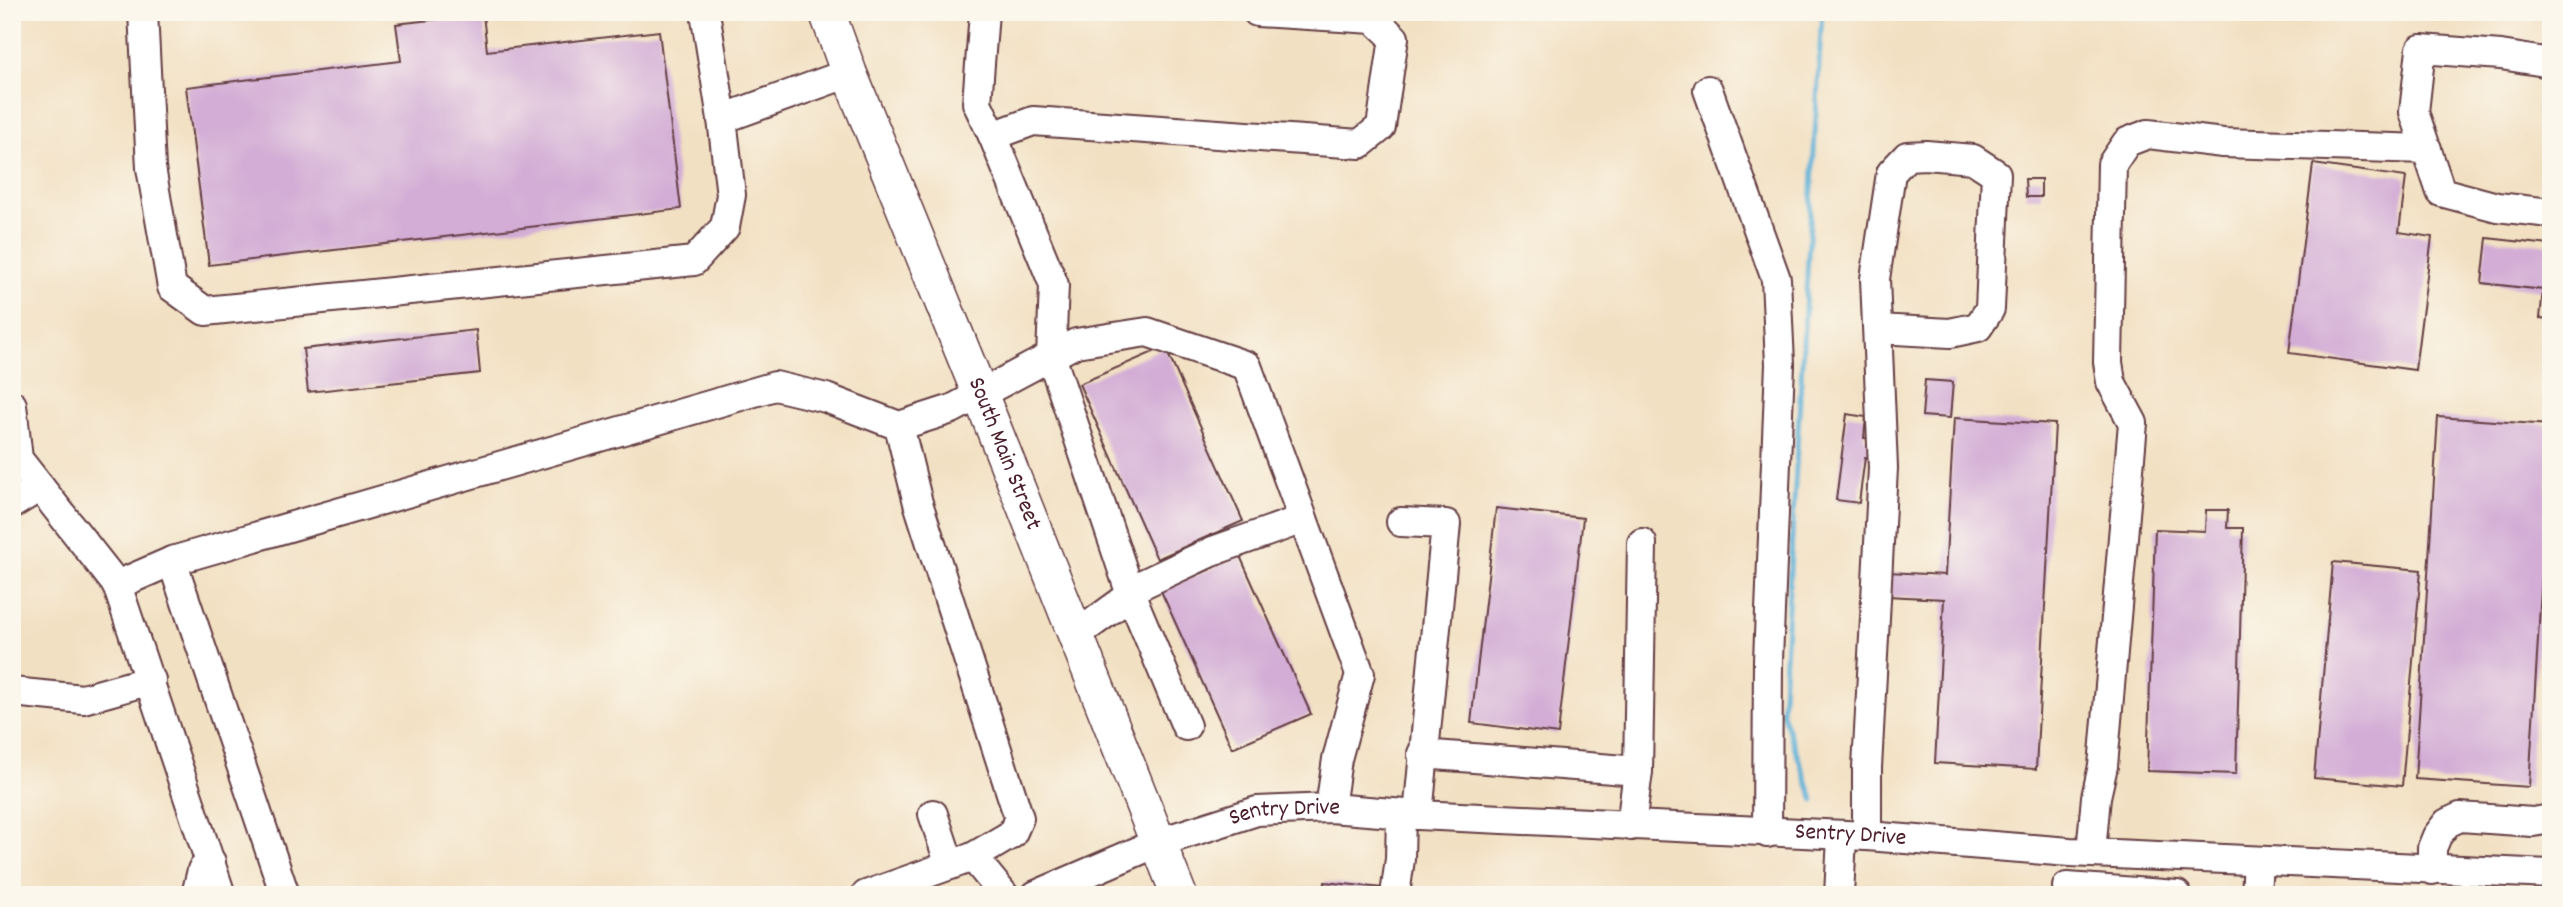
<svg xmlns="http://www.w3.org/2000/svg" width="2563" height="907" font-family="Dekko,sans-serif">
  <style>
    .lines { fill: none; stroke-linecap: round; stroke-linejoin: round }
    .stream { stroke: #59aed5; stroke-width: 5 }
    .building { fill: #d3add6 }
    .minor-casing { stroke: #633c42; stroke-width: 32 }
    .major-casing { stroke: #633c42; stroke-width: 38 }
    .minor { stroke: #fff; stroke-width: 28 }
    .major { stroke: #fff; stroke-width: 35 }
    .labels { text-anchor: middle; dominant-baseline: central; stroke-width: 6; stroke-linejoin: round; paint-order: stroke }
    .street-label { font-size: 24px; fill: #4a1f2b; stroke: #fbf7ec }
  </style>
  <rect width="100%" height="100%" fill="#fbf7ec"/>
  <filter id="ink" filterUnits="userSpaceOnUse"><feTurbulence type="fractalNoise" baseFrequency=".0143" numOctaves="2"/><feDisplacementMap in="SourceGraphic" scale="14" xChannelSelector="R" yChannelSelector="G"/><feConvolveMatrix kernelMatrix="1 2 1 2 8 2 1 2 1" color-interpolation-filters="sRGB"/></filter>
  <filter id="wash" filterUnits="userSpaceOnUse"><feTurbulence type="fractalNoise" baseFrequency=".00686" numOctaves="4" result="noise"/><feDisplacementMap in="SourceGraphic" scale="28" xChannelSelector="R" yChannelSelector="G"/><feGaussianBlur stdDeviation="1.57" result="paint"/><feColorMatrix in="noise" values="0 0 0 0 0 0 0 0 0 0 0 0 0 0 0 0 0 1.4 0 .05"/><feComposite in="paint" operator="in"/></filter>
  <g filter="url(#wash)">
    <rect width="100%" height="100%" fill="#f2e0c2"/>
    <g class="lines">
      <path class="stream" d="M1814,801l-32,-88 40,-701"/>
    </g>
    <g id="blocks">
      <path class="building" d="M483,14l4,37 172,-20 22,178 -472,56 -23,-178 215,-26 -5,-37z
        M2313,164l93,13 -7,55 33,5 -17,133 -126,-17z
        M2025,179h16v18h-15z
        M2487,238l64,7v74l-11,-1 3,-28 -61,-7z
        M476,330l4,43 -172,19 -5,-43z
        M1165,347l78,174 -86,38 -78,-175z
        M1925,380l28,2 -3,36 -28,-2z
        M1847,414l19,3 -2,21 11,2 -2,18 -8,-1 -6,46 -23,-3z
        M2438,417l113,8 -22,362 -114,-8z
        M1954,418l101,6 -19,345 -101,-6 9,-164 -57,-3 1,-24 57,3z
        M1496,508l87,10 -25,216 -87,-11z
        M2206,510h22l-1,18h16l-7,246 -89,-3 8,-242 50,2z
        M1240,556l71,158 -79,34 -71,-157z
        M2333,562l88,8 -19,216 -88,-8z
        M1325,882l57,6v7h-58z"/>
    </g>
  </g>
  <g filter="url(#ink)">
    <use href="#blocks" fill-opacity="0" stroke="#633c42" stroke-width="2"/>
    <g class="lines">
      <g class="minor-casing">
        <g id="minor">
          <path d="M143,12l8,156 21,119 33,24 489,-50 31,-34 6,-32 -9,-76"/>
          <path d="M705,12l17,107 127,-46"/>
          <path d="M984,12l-7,91 16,33"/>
          <path d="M2551,63l-50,-8 -80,-6 -7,63 27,80 56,15 54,6"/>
          <path d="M1708,90l68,189 4,85 -12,296 -1,173"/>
          <path d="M12,405l6,54 99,126 104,310"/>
          <path d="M12,504l28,-17"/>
          <path d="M1401,522l45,2 -28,291"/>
          <path d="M172,561l113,334"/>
          <path d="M117,585l55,-24 603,-175 51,12 73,28 53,-17 124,-66 71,-11 100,34 113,308 -23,85 -7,49"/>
          <path d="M1130,590l83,-39 90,-32"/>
          <path d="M1131,595l55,131"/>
          <path d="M1076,635l55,-40 -80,-239 3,-71 -61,-149 40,-15 327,23 21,-17 13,-89 -20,-19 -117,-7"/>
          <path d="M12,692l71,7 68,-19"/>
          <path d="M1422,754l216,17"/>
          <path d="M933,814l17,51"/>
          <path d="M1631,826l7,-55 4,-228"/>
          <path d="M1867,836v-68l16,-300 -8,-189 16,-106 16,-17 19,-1 47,4 23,15 -6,135 -12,18 -28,6 -72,-4"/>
          <path d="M2091,852l5,-55 7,-31 30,-343 -22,-41 -3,-20 4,-198 15,-22 21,-8 75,9 204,6"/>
          <path d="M973,857l31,38"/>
          <path d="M2432,870v-22l5,-12 10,-13 13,-6 73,5 18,-3"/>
          <path d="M2067,887l110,8"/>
          <path d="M196,895l6,-25 9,-8"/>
          <path d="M866,895l107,-38 39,-23 7,-16 -101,-315 -19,-77"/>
          <path id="s1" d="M1036,895l121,-52 100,-32 73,-3 88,7 449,21 203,16 481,22"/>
          <path d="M1395,895l5,-36 1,-45"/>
          <path d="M1839,895l3,-58"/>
          <path d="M2256,895l2,-34"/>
        </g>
      </g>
      <g class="major-casing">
        <g id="major">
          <path id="s2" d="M827,12l22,61 131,321 199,501"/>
        </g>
      </g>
      <use href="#minor" class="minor"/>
      <use href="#major" class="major"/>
    </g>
  </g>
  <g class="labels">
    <g class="street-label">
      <text stroke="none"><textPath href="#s2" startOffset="476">South Main Street</textPath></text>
      <text stroke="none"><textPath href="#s1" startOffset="264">Sentry Drive</textPath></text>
      <text stroke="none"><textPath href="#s1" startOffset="831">Sentry Drive</textPath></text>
    </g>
  </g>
  <rect width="2563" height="907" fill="none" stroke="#fbf7ec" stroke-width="42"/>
</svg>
